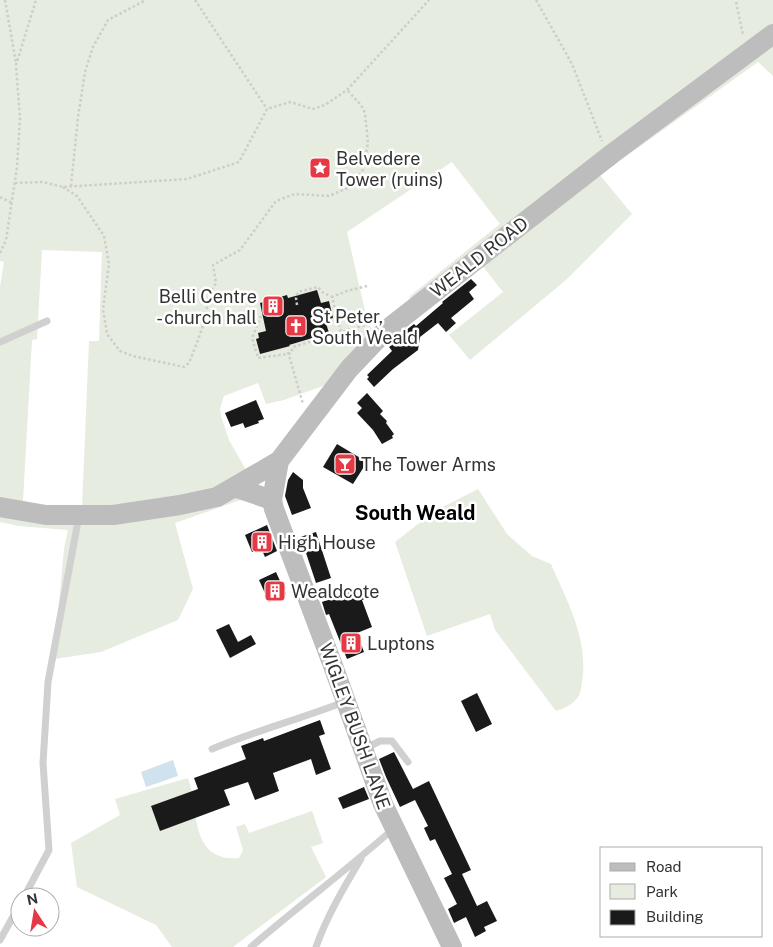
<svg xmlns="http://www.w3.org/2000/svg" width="773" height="947" font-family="'Public Sans',sans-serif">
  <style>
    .green { fill: #e6ecdf; fill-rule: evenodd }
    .water { fill: #cfe2ee }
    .building { fill: #1a1a1a }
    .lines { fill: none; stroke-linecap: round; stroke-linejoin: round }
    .path { stroke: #cdcdcd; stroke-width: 2.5; stroke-dasharray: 2.5 2.5; stroke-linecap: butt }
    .lane { stroke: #d0d0d0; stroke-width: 7 }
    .secondary { stroke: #bdbdbd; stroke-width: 20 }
    .labels { text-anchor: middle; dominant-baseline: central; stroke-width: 5; stroke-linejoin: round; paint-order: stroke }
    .poi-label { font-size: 18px; fill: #333; stroke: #fff; text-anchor: start }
    .street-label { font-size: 18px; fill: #333; stroke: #fff }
    .quarter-label { font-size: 20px; font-weight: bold; fill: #000; stroke: #fff }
  </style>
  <rect width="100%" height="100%" fill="#fff"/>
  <path class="green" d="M0,0h773v76l-15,-14 -158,113 32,39 -66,66 -96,80 -21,-25 54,-43 -26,-33 -67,52v-15l90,-72 -48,-62 -105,70 21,92 6,7 -51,55 -39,14 -18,4 -8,-21 -34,13 -4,12 1,8 8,24 17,30v28l-71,25 18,66 -15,31 -77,32 -47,7 10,-110 4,-19 -49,-4 -19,-4v-235l4,-25 -4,-1zM42,250l60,2 -3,89h-10l-7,167h-30l-29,-7 9,-161 5,-1z
    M478,489l29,45 25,22 19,8c16,37 38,76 31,118 -1,5 -1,11 -4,15 -6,8 -13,11 -22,14l-61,-81 -5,-16 -63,22 -32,-94 40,-31z
    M188,778c11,31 1,84 51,80l4,-8 -7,-23 9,-3 4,9 63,-22 11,32 -12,4 15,30 -93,70h-61l-16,-22 -79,-38 -6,-44 49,-28 -5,-16z"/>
  <path class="water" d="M173,760l5,16 -32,11 -5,-15z"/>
  <path class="building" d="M471,279l6,6 -8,7 5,7 -23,19 5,5 -10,9 -8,-9 -18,14 -2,13 -25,19 -19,18 -7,-8 2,-2 -2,-2 25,-24 -3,-4 17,-15 -1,-1 9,-7 2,2 27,-23 -1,-1z
    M317,290l4,13 8,-2 4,17 -8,2 4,13 -40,12 1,1 -30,8 -4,-15 3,-1 -1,-5 8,-2 -6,-28 27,-8 1,3z
    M367,393l16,18 -3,3 7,7 -1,2 8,11 -2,2 1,2 -11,6 -9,-14 -16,-17 5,-5 -5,-5z
    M256,400l8,19 -6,2 1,2 -14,5 -2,-5 -12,4 -6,-14z
    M337,444l30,18 -14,22 -30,-17z
    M293,472l10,8v8l8,20 -19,7 -7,-19 3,-16z
    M267,525l10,26 -12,6 -4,-9 -9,4 -7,-17z
    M316,532l15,46 -15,5 -12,-36 -3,1 -4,-10z
    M276,572l10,22 -17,8 -10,-22z
    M365,585l5,12 -8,3 10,27 -15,6 7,19 -17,7 -18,-45 -3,1 -4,-13z
    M229,624l9,18 13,-7 5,9 -26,14 -14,-28z
    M477,693l15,31 -16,8 -15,-31z
    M320,720l5,14 -6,2 12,33 -15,6 -5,-16 -38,14 6,18 -24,9 -7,-18 -24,8 6,15 -70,26 -9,-25 47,-17 -4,-11 52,-19 -5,-13 22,-8 1,3z
    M394,752l19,37 16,-8 42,89 -9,4 15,32 10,-5 10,20 -13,6 2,4 -11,6 -9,-20 -12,6 -6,-14 9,-5 -13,-26 8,-4 -17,-35 -5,2 -6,-13 4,-2 -13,-26 -15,7 -14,-30 -7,-18z
    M364,787l5,12 -26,10 -5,-11z"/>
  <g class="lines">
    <path class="path" d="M5,0l11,63
      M195,0l72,109
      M536,0l36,64 30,77
      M736,2l7,33
      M15,183l28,-1 20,5 124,-8 52,-17 28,-53 23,-7 23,7 12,-4 22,-15 82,-90
      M71,186l7,-69 7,-45 8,-25 15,-27 38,-20
      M63,187l14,9 27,40 5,28 -6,45 4,25 13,17 13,5 51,11 5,-4 9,-23 7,-20 4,-26 7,-11 -3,-18 27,-15 36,-49 19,-7 34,2 21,-9 13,-17 5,-27 -3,-30 -4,-8 -14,-15
      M0,197l12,6
      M0,253l6,-13 11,-73 3,-49 -4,-53 20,-65
      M367,286l-20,5 -15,6 9,35 27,-8
      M297,305l-1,-7 2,-6 20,-5 4,5 10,5
      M261,316l-9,22 6,20 30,-4 3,-1 2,-6 48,-15
      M288,352l15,52"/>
    <path class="lane" d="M0,342l47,-21
      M212,749c43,-18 88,-30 132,-47
      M364,749l16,-8h12l16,21
      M24,897l25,-47 -6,-87 5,-81 31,-166
      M0,940l20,-36
      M251,947c46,-40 96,-77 142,-118
      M316,947c11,-31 28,-60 45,-88"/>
    <path class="secondary" d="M279,461l-7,39 2,9 58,154 51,141 69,143
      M234,487l38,13
      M0,507l46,8h67l67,-10 37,-8 62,-36 70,-92 36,-38 228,-178 160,-119"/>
  </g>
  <defs>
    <g id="sight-square" transform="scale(1.125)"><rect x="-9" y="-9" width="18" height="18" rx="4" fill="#e63946" stroke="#fff"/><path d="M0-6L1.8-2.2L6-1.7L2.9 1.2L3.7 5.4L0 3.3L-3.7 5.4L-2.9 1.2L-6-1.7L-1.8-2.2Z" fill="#fff"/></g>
    <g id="building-square" transform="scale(1.125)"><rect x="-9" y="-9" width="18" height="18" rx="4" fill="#e63946" stroke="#fff"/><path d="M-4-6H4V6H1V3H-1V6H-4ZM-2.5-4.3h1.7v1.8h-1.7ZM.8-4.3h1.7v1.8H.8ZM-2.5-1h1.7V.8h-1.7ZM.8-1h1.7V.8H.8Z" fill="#fff"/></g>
    <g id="church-square" transform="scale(1.125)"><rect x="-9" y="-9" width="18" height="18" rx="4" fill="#e63946" stroke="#fff"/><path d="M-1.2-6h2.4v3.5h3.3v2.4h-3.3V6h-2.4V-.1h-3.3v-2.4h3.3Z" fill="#fff"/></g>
    <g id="bar-square" transform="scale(1.125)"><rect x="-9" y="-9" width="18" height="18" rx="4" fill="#e63946" stroke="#fff"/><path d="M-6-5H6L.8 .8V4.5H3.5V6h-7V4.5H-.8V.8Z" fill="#fff"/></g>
  </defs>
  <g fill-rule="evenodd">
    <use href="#sight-square" x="320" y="168"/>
    <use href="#building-square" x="273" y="306"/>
    <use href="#church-square" x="296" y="326"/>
    <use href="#bar-square" x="345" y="464"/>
    <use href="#building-square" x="262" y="542"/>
    <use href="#building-square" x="275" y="591"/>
    <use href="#building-square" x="351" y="643"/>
  </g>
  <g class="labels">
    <g class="poi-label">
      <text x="336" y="158">Belvedere<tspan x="336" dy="21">Tower (ruins)</tspan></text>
      <text x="257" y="296" text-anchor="end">Belli Centre<tspan x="257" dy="21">- church hall</tspan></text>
      <text x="312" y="316">St Peter,<tspan x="312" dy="21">South Weald</tspan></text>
      <text x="361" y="464">The Tower Arms</text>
      <text x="278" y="542">High House</text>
      <text x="291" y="591">Wealdcote</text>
      <text x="367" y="643">Luptons</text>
    </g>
    <g class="street-label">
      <text transform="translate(479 257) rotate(-38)">WEALD ROAD</text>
      <text transform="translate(355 726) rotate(70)">WIGLEY BUSH LANE</text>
    </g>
    <g class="quarter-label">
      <text x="415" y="513">South Weald</text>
    </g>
  </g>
  <rect x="600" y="847" width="162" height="90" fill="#ffffff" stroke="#adadad"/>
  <rect x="610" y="863" width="25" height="8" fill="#bdbdbd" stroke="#adadad"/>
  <text x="646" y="872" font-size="15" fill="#333333">Road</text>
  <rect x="610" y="884" width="25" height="15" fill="#e6ecdf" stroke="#adadad"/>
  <text x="646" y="897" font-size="15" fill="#333333">Park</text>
  <rect x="610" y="910" width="25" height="15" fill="#1a1a1a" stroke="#adadad"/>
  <text x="646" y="922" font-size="15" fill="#333333">Building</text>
  <g transform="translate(35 912) rotate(348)"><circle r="24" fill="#ffffff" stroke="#adadad"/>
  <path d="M0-4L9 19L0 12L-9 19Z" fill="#e63946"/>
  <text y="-8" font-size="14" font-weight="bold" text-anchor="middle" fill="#333333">N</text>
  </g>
</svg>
